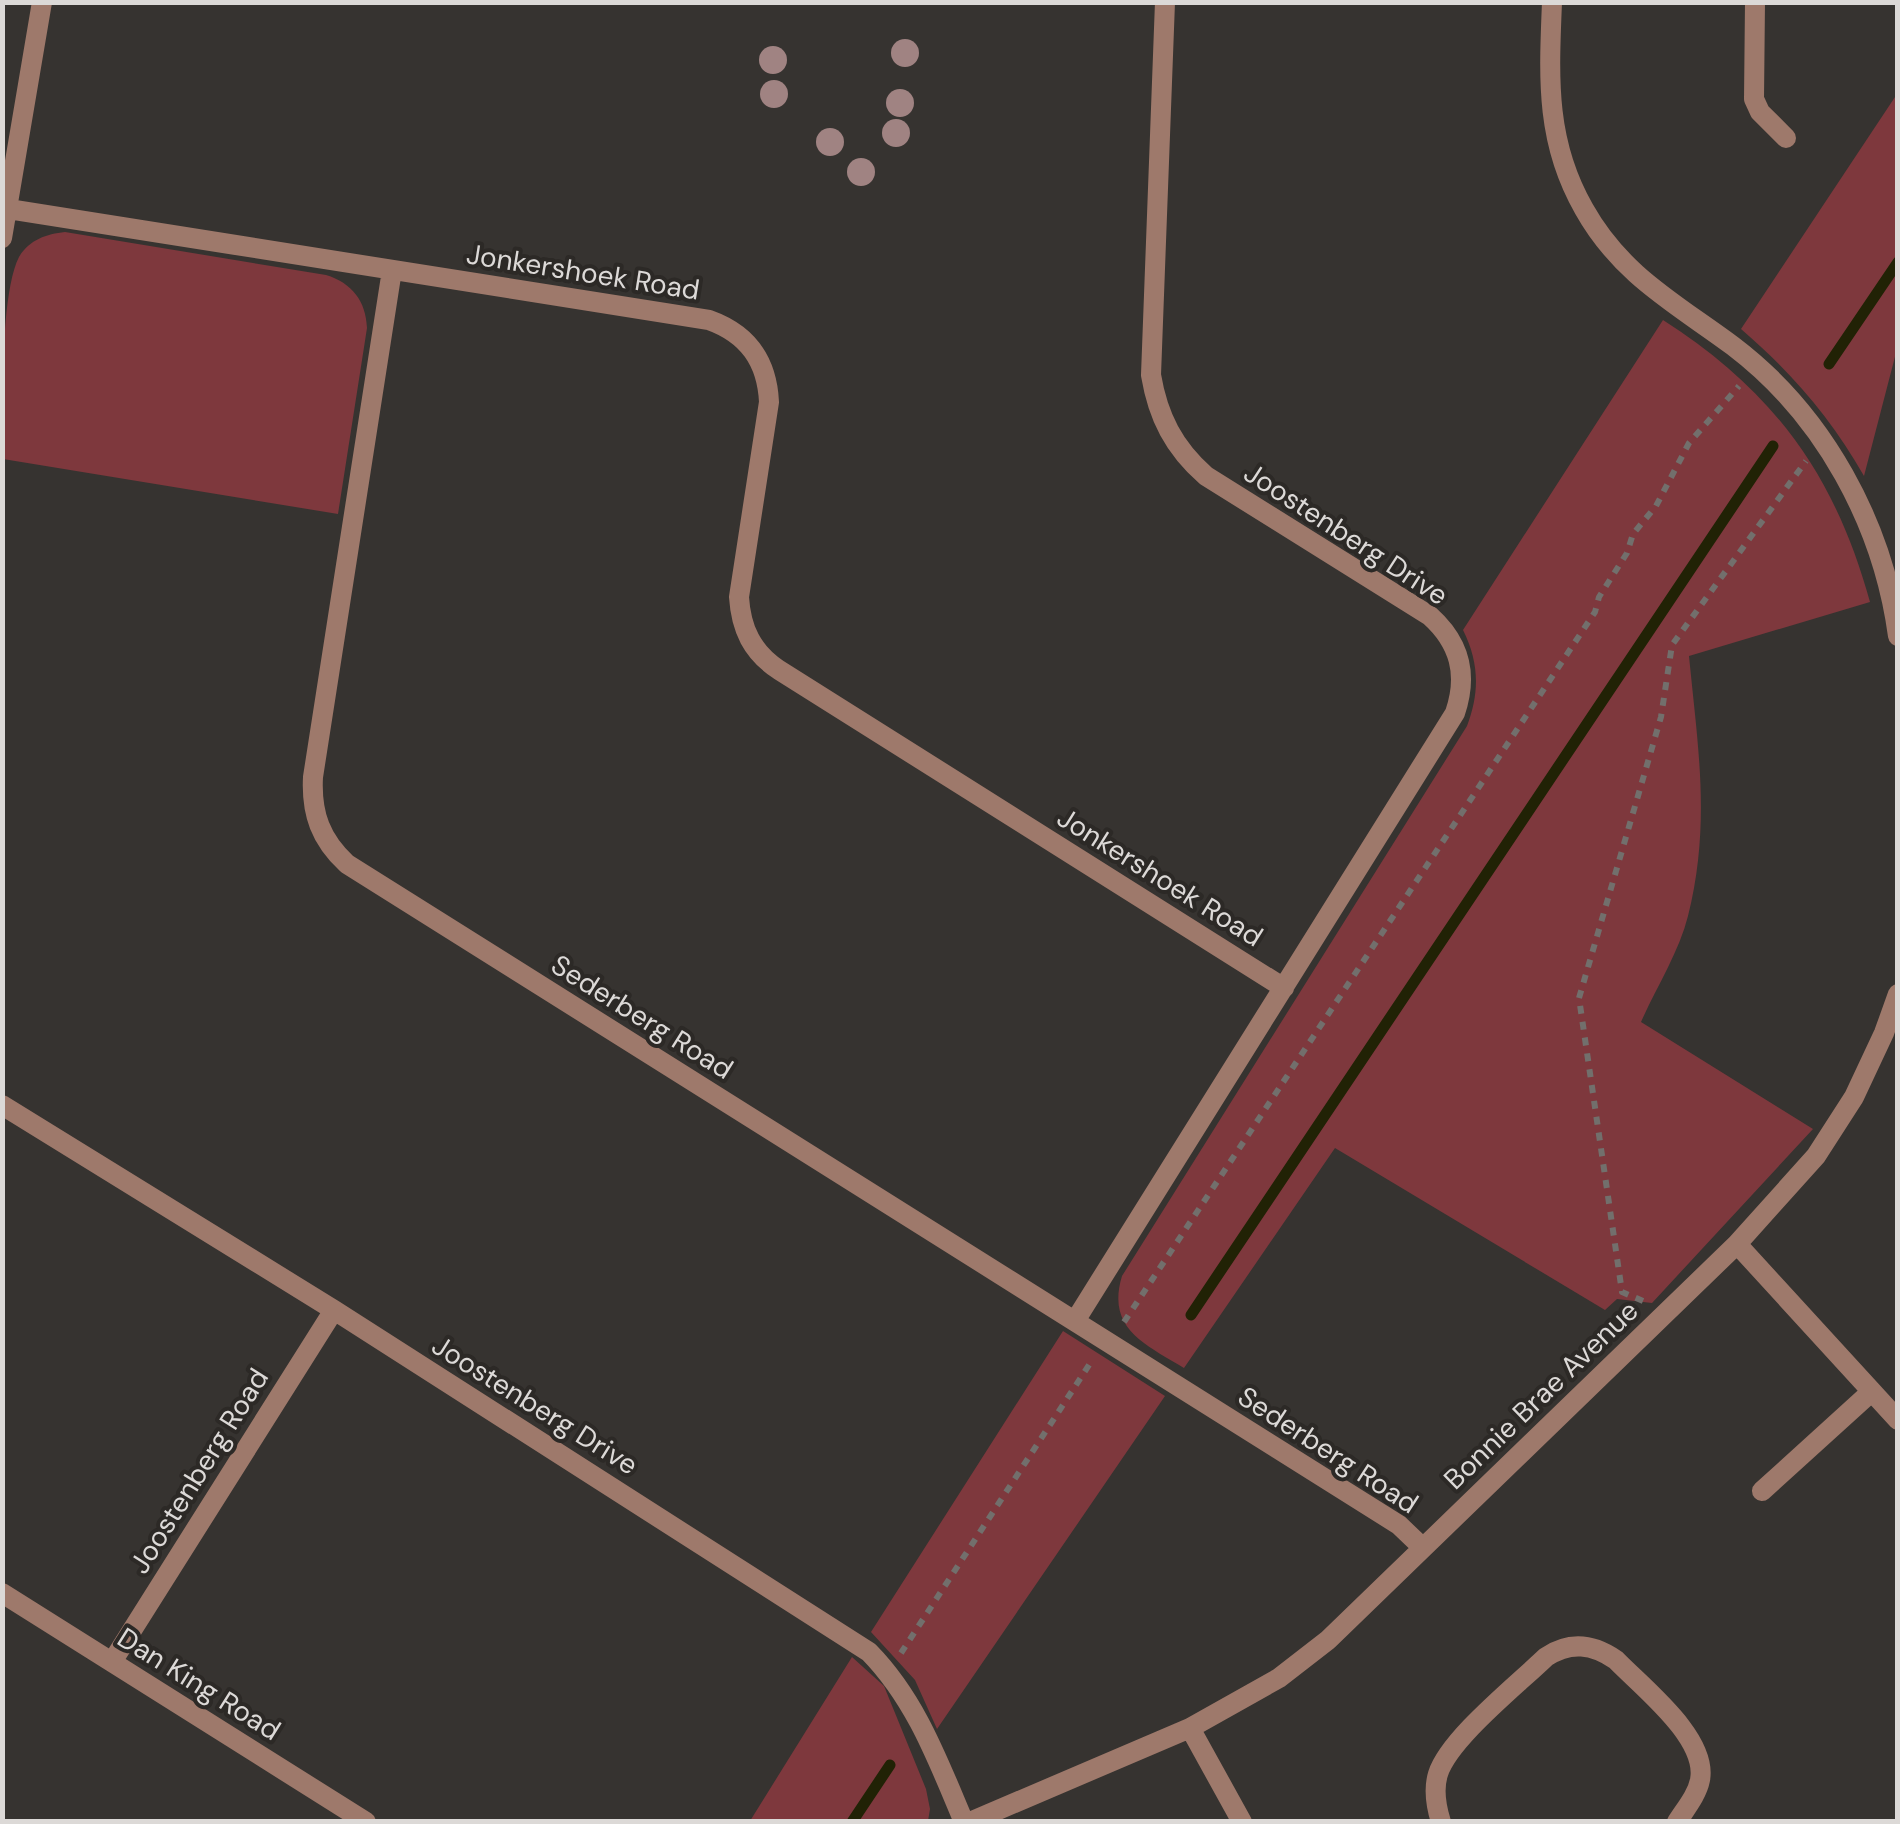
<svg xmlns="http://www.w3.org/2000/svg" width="1900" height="1824" font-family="'DM Sans',sans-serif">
<rect width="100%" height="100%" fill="#363330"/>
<!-- green -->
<path fill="#7e383d" d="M1897,94V349L1864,476C1831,418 1791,372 1741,329Z
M65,232L326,275C352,283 366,301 367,328L338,514L3,459C2,413 0,294 19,257C29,240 46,234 65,232Z
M1663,320C1774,391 1835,475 1870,602L1689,656C1698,748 1711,824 1688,916C1679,952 1656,988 1641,1022L1813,1129L1652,1303L1617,1299L1605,1310L1335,1148L1184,1368C1145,1344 1106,1329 1122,1276L1467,726C1480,692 1479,662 1463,630Z
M1063,1331L1165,1396L937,1729L915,1680L871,1632Z
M852,1657L884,1686L926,1789L930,1809L928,1821H750Z"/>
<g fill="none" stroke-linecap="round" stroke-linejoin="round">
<!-- stream -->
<path stroke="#212205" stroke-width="11" d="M1829,364L1898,262
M1191,1315L1773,446
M852,1822L890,1765"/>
<!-- path -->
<path stroke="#726f6c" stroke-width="6" stroke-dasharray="8 8" stroke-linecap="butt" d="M1643,1301L1622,1292L1579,998L1661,717L1672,645L1806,461
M1124,1322L1595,612L1599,597L1627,553L1633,534L1656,506L1689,443L1739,386
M901,1653L1091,1362"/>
<!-- minor -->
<path stroke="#9e796b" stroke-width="20" d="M1552,2C1549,77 1545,141 1584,209C1621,275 1675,303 1733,346C1824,415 1883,524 1898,636
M1755,2L1754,99L1760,112L1786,138
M2,208L709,320C748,334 767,361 769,402L739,597C741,629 752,652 779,670L1284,988
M2,238L42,2
M392,270L313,777C311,814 321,840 347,864L1399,1525L1422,1547
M2,1105L334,1310L869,1652C916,1700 938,1761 964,1822
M1737,1244L1898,1420
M1075,1321L1455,713C1468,675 1460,643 1430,616L1206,476C1174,448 1158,417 1151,375L1165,2
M1762,1491L1870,1393
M2,1593L366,1822
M112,1662L334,1310
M1190,1728L1242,1822
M970,1822L1190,1728L1279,1678L1328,1640L1737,1244L1816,1156L1854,1097L1884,1033L1898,994
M1441,1822C1436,1806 1433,1790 1438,1774C1449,1739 1517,1685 1546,1657C1570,1641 1593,1644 1616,1660C1643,1688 1708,1738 1700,1780C1697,1795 1686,1808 1677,1822"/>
</g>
<!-- trees -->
<g fill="#a08382">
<circle cx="905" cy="53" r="14"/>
<circle cx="773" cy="60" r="14"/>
<circle cx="774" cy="94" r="14"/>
<circle cx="900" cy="103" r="14"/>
<circle cx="896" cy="133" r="14"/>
<circle cx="830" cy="142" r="14"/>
<circle cx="861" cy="172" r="14"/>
</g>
<g text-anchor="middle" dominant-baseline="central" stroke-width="8" stroke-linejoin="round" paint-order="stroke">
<!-- street labels -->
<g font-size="28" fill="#dcd9d7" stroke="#2c2926">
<text transform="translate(583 272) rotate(9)">Jonkershoek Road</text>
<text transform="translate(1346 534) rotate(33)">Joostenberg Drive</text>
<text transform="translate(1160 877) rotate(32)">Jonkershoek Road</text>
<text transform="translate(642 1017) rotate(32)">Sederberg Road</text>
<text transform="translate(1541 1395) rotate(-44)">Bonnie Brae Avenue</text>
<text transform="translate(535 1405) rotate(32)">Joostenberg Drive</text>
<text transform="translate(1328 1450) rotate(33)">Sederberg Road</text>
<text transform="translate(199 1471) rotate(-58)">Joostenberg Road</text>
<text transform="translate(199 1684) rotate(32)">Dan King Road</text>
</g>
</g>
<!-- border -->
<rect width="1900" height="1824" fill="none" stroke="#dcd9d7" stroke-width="10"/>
</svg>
